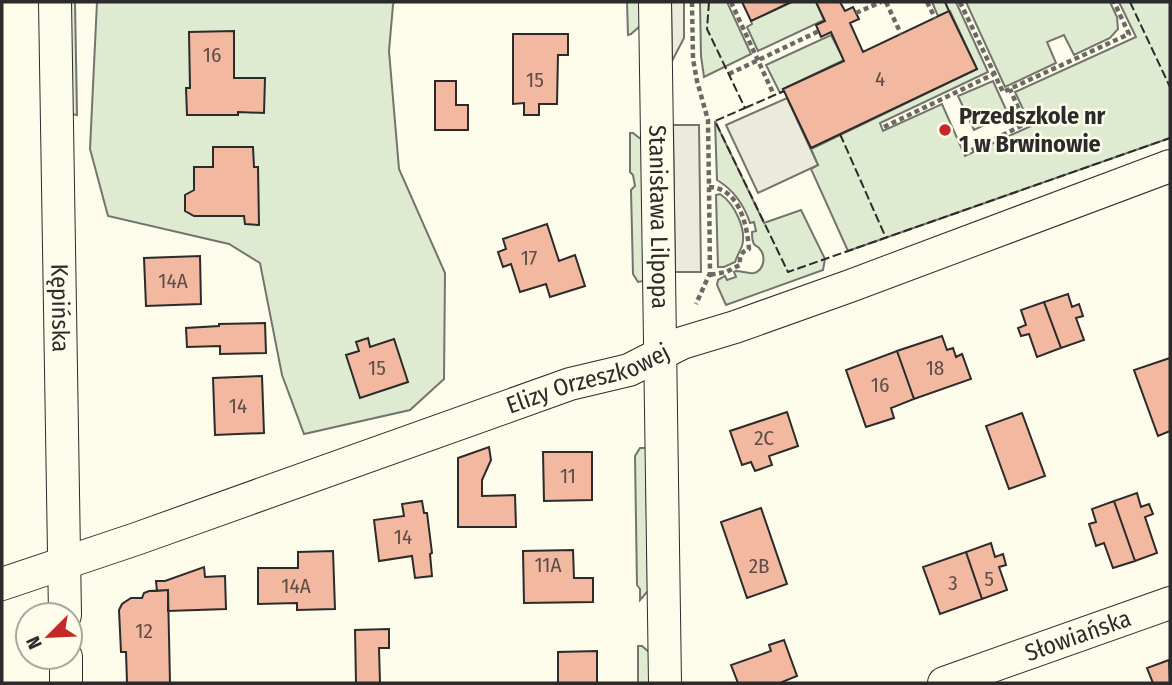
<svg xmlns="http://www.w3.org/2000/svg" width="1172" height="685" font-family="'Fira Sans Condensed',sans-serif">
<rect width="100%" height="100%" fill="#fdfbea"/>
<!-- green -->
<path fill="#deebd1" stroke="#74746e" stroke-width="2" d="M69,2H75L77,115L71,114Z
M97,2H394L393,5L389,51L399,169L445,273L444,379L410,410L304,434L282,375L260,263L229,244L108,216L90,149Z
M627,2H640V26L631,34L628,35Z
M700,2H727L751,54L704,77L701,56Z
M792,2H816L824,20L758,51L747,27L752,24L751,21Z
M932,2H956L988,72L880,123L883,131L942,104L965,156L1031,126L1015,92L1136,37L1119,2H1170V138L848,251L811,169L818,165L811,149L977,69L950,11L938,16Z
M966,2H1110L1117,17L1118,29L1110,38L1074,55L1064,35L1047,42L1056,63L1005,87Z
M831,35L844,60L783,89L784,91L780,93L766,65Z
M993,81L1008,114L974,130L958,96Z
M715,121L764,223L801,210L825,259L823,270L726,305L717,285L718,280L725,276L727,280L736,277L734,272L736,271C742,271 748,274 754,273C765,270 766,255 759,248C757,246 755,246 754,244C752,241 752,236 752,232L756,231L754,222L750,223C744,205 734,190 717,180Z
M630,133H633L642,140L644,281L638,282L633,274L631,190L635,186L633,175L630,172Z
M720,194C734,203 747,229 742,246C740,251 737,256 735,262L724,267H718L716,195Z
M640,448H646L648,591L640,600V589L637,585L635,456Z
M638,646H642L649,652V683H638Z"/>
<!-- parking -->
<path fill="#eceadb" stroke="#74746e" stroke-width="2" d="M671,2H684V38L672,61Z
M787,98L818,165L758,193L726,125Z
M673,125H699L701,272H675Z"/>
<!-- building -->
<path fill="#f2b8a0" stroke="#2b2b2b" stroke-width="2" d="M742,2H791L751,21Z
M816,2H840L845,11L853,7L859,19L850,23L863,52L949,11L977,69L811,148L783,89L844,61L831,32L821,37L816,25L825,21Z
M234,31V78H265L264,113L238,112V115H187L186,88H190L189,32Z
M513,34H568V55H558L557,104H539V115H524V103L513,104Z
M435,81H456V105H468V130H435Z
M213,147H253L254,167H258L259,225L245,224L244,216H194L185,211V195L194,190V167H213Z
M547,224L559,261L575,255L585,286L550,297L546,284L520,292L511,264L503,267L498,252L506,249L503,239Z
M200,256L201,304L146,306L144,258Z
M1068,294L1072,307L1079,304L1083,316L1076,318L1084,340L1061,348L1044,302Z
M1044,302L1061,348L1037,357L1029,334L1021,336L1018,328L1026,325L1021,310Z
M265,323L266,353L220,354V346L187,347L186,328L219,326V324Z
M942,336L947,350L953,348L956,357L962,354L971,379L914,399L897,351Z
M368,338L370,347L394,339L408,382L360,398L346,355L359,351L356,342Z
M897,351L914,399L891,408L894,418L866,427L846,370Z
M1170,358V431L1158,436L1134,370Z
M262,376L264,433L215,435L213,378Z
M787,412L798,446L769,456L772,465L755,471L751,462L742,465L730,431Z
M1022,413L1045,476L1009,489L986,426Z
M489,447L491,460L482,480V496L515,495L516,527H458V458Z
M543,452H592V500L544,501Z
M1137,493L1141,507L1149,504L1153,514L1145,517L1157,553L1135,561L1114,501Z
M422,501L424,513H427L432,553L430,554L432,576L415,578L412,556L379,561L374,520L404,516L402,504Z
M1114,501L1135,561L1113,568L1104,543L1096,546L1089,524L1096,522L1092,509Z
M761,508L787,584L747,598L721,522Z
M991,543L995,557L1003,554L1006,565L999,567L1007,590L982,599L966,552Z
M573,550L574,578H593V602L524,603L523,551Z
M333,551L335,609L297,610V603L258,604V568H298V552Z
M966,552L982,599L940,614L923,567Z
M204,567L205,577L225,576L226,609L168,611V590L157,591L156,581H165Z
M168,590L170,683H127L126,652H121L119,610L122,604L131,598H142L144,593L149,591Z
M389,629V648H379L380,683H356L355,630Z
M784,640L797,676L782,682L783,683H738L731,665L771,651L769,645Z
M597,651V683H558V652Z
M1169,660L1170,683H1153L1147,668Z"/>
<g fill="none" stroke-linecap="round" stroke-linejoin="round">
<!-- minor casing -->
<g stroke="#2b2b2b" stroke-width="34">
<g id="minor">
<path id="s1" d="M55,2L65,615"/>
<path id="s2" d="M655,2C659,229 663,456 665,683"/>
<path id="s3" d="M2,584L136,539L570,384L629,370L682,343L735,327L850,286L1170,166"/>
<path d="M66,657V683"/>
<path id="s4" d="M944,683L1170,603"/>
</g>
</g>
<!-- path -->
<path stroke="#6a6964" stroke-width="4.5" stroke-dasharray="5 3.5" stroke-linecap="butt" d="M692,2L693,59L697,81L708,120L709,187L710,273L696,304
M731,2L774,95
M886,2L901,34
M927,2L935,18
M960,2L1003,92L1129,34L1114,2
M856,13L881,2
M729,74L819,31
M884,127L994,74
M964,154L1025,124L1010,89
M709,187C739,188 747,224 749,249C741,251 739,258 740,265L726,272L709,275"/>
<!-- minor -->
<use href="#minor" stroke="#fdfbea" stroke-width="32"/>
<!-- fence -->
<path stroke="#2b2b2b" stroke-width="2" stroke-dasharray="9 3.5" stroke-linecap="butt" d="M709,2L707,29L745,108L715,121L788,272L1170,138
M945,2L949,11
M1130,2L1170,87
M745,108L784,91
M840,134L886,238"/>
</g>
<!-- markers -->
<circle fill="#c62828" stroke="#fdfbea" stroke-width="2.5" cx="945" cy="130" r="7"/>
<g text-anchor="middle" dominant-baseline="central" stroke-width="5" stroke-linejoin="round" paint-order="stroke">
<!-- number labels -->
<g font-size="21" fill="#5d4e48">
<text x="212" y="55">16</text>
<text x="880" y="79">4</text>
<text x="535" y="80">15</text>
<text x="529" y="258">17</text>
<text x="173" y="281">14A</text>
<text x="377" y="368">15</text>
<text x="935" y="368">18</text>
<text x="880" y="385">16</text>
<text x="238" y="406">14</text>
<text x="764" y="438">2C</text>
<text x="568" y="476">11</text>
<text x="403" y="537">14</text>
<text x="548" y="565">11A</text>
<text x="759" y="566">2B</text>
<text x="989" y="579">5</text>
<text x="953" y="583">3</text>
<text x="296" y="586">14A</text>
<text x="144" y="631">12</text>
</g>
<!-- poi labels -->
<g font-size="24" font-weight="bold" fill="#2b2b2b" stroke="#fdfbea" text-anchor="start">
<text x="959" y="116">Przedszkole nr<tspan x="959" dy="28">1 w Brwinowie</tspan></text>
</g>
<!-- street labels -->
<g font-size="24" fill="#2b2b2b" stroke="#fdfbea">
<text stroke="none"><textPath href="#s2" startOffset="215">Stanisława Lilpopa</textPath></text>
<text stroke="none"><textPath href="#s1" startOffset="306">Kępińska</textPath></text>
<text stroke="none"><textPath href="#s3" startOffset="621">Elizy Orzeszkowej</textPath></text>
<text stroke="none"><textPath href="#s4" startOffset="142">Słowiańska</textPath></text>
</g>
</g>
<!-- border -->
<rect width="1172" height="685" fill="none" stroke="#2b2b2b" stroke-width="7"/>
<!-- north arrow -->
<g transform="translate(49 636) rotate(246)"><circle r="33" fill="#fdfbea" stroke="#a9a89e" stroke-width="2"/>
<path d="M0-5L12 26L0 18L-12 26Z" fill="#c62828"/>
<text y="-10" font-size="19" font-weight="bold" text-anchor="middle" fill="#2b2b2b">N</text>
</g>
</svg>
